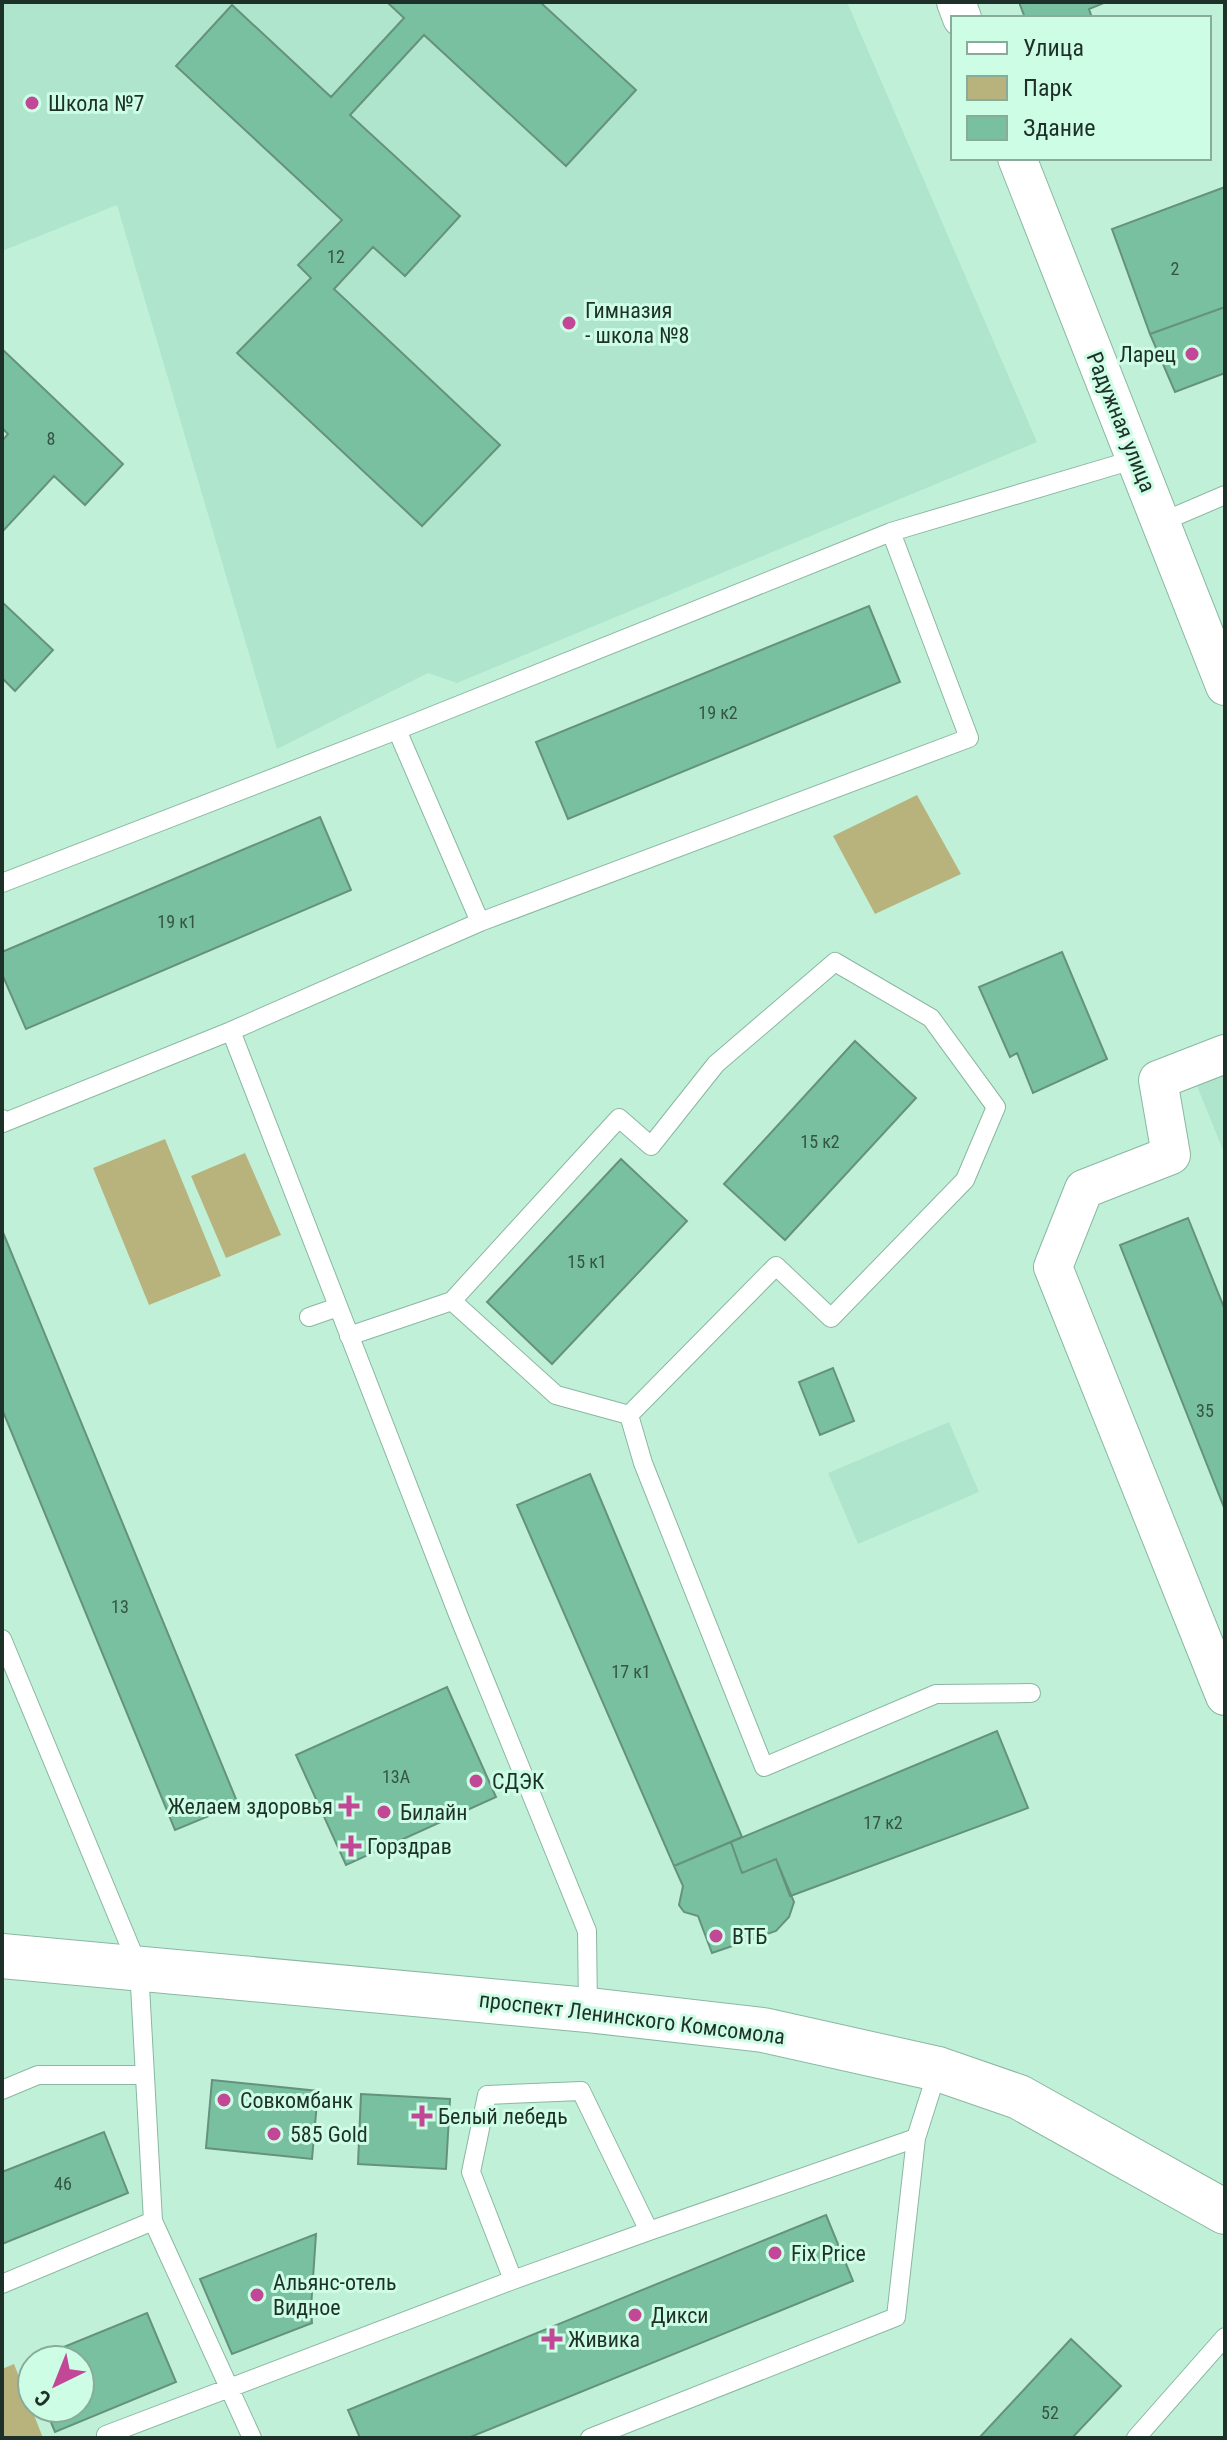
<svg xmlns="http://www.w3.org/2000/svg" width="1227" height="2440" font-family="'Roboto Condensed',sans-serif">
<rect width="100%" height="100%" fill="#c1f0d9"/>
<!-- built -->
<path fill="#afe5cc" d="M2,2H847L1037,442L457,683L428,673L277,749L117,205L2,251Z
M1225,1069V1155L1195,1081Z
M949,1422L979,1492L858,1544L828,1473Z"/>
<!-- green -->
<path fill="#b8b37d" d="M917,795L961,874L875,914L833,836Z
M165,1139L221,1276L149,1305L93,1168Z
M245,1153L281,1235L226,1258L191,1176Z
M14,2364L43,2438H2V2369Z"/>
<!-- building -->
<path fill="#78c0a0" stroke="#66927d" stroke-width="2" d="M387,2H540L636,90L566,166L424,35L350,115L460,216L405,276L373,247L334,289L500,445L422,526L237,353L311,278L298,265L342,220L176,66L232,5L331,97L404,18Z
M1019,2H1103L1104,3L1089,9L1092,18H1025Z
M1225,187V307L1150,334L1112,229Z
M1225,307V373L1175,392L1150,334Z
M2,349L123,464L85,505L54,476L2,532V441L8,434L2,428Z
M2,602L53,650L15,691L2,678Z
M869,606L900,682L568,819L536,742Z
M320,817L351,890L26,1029L2,974V952Z
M1062,952L1107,1059L1033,1093L1017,1053L1010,1057L979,987Z
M855,1041L916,1098L785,1240L724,1184Z
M621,1159L687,1221L552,1364L487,1302Z
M1188,1218L1225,1310V1510L1120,1245Z
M2,1230L238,1804L175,1830L2,1409Z
M833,1368L854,1421L820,1435L799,1382Z
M590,1474L742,1837L674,1866L517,1505Z
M447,1687L496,1797L346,1865L296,1755Z
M997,1731L1028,1808L793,1895L790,1896L776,1859L742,1873L731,1842Z
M731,1842L742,1873L776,1859L794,1902L789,1917L776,1931L712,1953L698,1916L684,1912L679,1905L683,1886L674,1866Z
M212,2080L318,2091L312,2159L206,2148Z
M361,2094L450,2099L446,2169L358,2164Z
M104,2132L128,2193L2,2244V2172Z
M826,2215L853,2281L468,2438H360L348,2410Z
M316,2234L311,2308L312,2323L232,2354L200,2279Z
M147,2313L176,2382L55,2432L45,2408H80V2360H32Z
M1071,2339L1121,2386L1072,2438H979Z"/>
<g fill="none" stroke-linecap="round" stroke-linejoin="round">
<!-- lane casing -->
<g stroke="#8ab7a1" stroke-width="20">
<path id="lane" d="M1162,522L1225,495
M2,883L397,730L891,532L1136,459
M480,922L969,738L891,532
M231,1031L480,922L397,730
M2,1119L3,1123L231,1031L459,1617L587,1931L588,2010
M452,1301L556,1395L629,1415
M309,1317L338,1307
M349,1336L452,1301L619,1118L651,1146L716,1064L835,962L931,1018L996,1107L965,1180L831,1318L776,1266L629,1415
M629,1415L643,1463L764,1767L936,1694L1031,1693
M2,1639L139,1968L153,2221L252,2438
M2,2090L38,2075H145
M649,2231L916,2138
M2,2284L153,2221
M106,2435L513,2280L649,2231L581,2091L487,2095L471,2172L513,2280
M590,2438L896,2317L916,2138L938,2069
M1136,2438L1225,2337"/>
</g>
<!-- street casing -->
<g stroke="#8ab7a1" stroke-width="40">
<path id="street" d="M956,2L962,18
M1017,158L1225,686
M1225,1054L1158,1080L1171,1155L1084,1189L1053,1267L1225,1696"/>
</g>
<!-- secondary casing -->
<g stroke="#8ab7a1" stroke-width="46">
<path id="secondary" d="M2,1956L588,2010L763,2030L938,2069L1019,2097L1225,2212"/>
</g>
<!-- lane -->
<use href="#lane" stroke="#fff" stroke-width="18"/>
<!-- street -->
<use href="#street" stroke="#fff" stroke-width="38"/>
<!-- secondary -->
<use href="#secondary" stroke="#fff" stroke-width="44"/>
</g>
<!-- markers -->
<g fill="#c24797" stroke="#cefde6" stroke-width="3">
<circle cx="32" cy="103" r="8"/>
<circle cx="569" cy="323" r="8"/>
<circle cx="1192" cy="354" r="8"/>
<circle cx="476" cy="1781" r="8"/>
<path d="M345 1794h8v8h8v8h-8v8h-8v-8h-8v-8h8z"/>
<circle cx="384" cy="1812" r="8"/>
<path d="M347 1834h8v8h8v8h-8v8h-8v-8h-8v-8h8z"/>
<circle cx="716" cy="1936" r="8"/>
<circle cx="224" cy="2100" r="8"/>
<path d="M418 2104h8v8h8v8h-8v8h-8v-8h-8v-8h8z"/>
<circle cx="274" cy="2134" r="8"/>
<circle cx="775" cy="2253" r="8"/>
<circle cx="257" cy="2295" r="8"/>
<circle cx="635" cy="2315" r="8"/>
<path d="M548 2327h8v8h8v8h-8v8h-8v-8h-8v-8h8z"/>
</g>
<g text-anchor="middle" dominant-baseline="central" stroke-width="6" stroke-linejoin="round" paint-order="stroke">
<!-- number labels -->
<g font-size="18" fill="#345546">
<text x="336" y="256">12</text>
<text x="1175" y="268">2</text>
<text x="51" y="438">8</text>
<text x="718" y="712">19 к2</text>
<text x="177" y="921">19 к1</text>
<text x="820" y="1141">15 к2</text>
<text x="587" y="1261">15 к1</text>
<text x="1205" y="1410">35</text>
<text x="120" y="1606">13</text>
<text x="631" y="1671">17 к1</text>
<text x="396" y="1776">13А</text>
<text x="883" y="1822">17 к2</text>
<text x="63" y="2183">46</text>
<text x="1050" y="2412">52</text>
</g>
<!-- poi labels -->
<g font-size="22" fill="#1e3128" stroke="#cefde6" text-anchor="start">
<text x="48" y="103">Школа №7</text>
<text x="585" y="310">Гимназия<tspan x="585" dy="25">- школа №8</tspan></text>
<text x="1176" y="354" text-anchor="end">Ларец</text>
<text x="492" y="1781">СДЭК</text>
<text x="333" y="1806" text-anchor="end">Желаем здоровья</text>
<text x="400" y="1812">Билайн</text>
<text x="367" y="1846">Горздрав</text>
<text x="732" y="1936">ВТБ</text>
<text x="240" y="2100">Совкомбанк</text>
<text x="438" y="2116">Белый лебедь</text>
<text x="290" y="2134">585 Gold</text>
<text x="791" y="2253">Fix Price</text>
<text x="273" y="2282">Альянс-отель<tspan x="273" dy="25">Видное</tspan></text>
<text x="651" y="2315">Дикси</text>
<text x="568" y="2339">Живика</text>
</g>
<!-- street labels -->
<g font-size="22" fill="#1e3128" stroke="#cefde6">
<text transform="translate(1121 422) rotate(68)">Радужная улица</text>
<text transform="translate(632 2018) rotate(7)">проспект Ленинского Комсомола</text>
</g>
</g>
<!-- border -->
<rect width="1227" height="2440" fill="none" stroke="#1e3128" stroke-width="8"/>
<!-- legend -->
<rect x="951" y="16" width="260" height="144" fill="#cefde6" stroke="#88ab9a" stroke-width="2"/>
<rect x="967" y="42" width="40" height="12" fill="#ffffff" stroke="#88ab9a" stroke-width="2"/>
<text x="1023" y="56" font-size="24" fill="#1e3128">Улица</text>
<rect x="967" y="76" width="40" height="24" fill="#b8b37d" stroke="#88ab9a" stroke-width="2"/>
<text x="1023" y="96" font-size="24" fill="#1e3128">Парк</text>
<rect x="967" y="116" width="40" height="24" fill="#78c0a0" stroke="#88ab9a" stroke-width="2"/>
<text x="1023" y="136" font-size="24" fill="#1e3128">Здание</text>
<!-- north arrow -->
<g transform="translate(56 2384) rotate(223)"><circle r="38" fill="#cefde6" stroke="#88ab9a" stroke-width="2"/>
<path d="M0-6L14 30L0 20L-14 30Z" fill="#c24797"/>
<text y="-12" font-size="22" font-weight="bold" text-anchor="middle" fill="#1e3128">С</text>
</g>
</svg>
